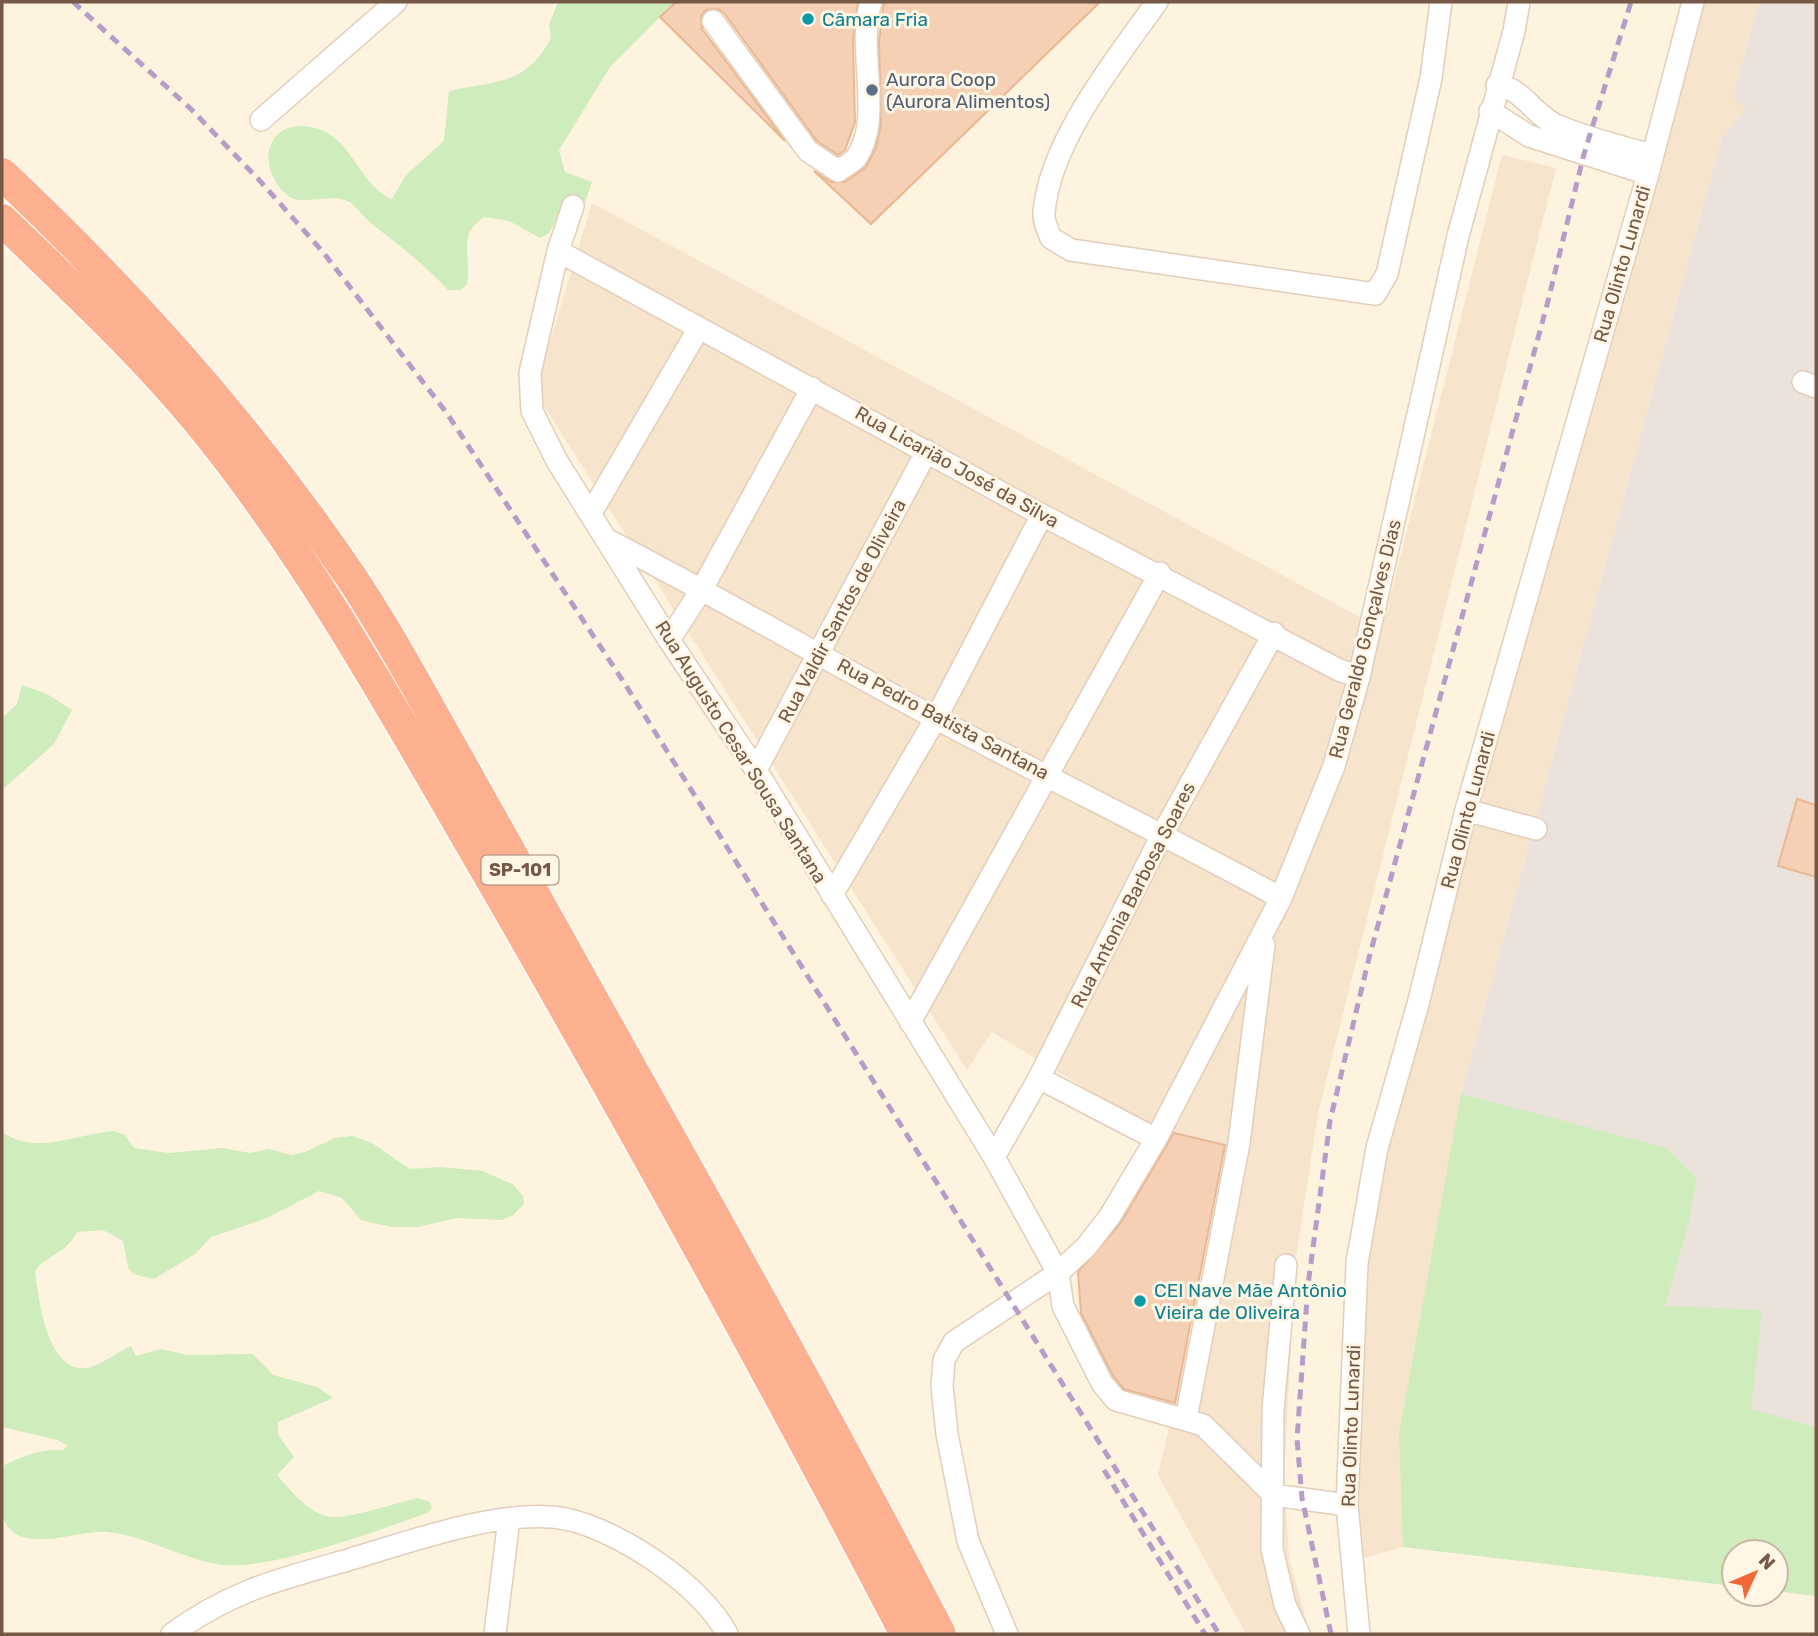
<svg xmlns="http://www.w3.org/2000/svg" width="1818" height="1636" font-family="Rubik,sans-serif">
<rect width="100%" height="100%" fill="#fef3de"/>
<!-- residential -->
<path fill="#f6e4cc" d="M1693,2H1759L1733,96L1746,110L1722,137L1461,1094L1399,1434L1403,1547L1352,1562L1347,1505L1377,1148Z
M1502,155L1556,168L1318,1113L1295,1263L1284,1480L1289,1558L1310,1634H1246L1158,1475L1235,1147L1153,1129L992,1032L967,1070L544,406L540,374L592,203L1382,629Z"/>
<!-- industrial -->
<path fill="#ebe3db" d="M1759,2H1816V1596L1776,1591V1552H1734V1586L1403,1547L1399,1434L1461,1094L1722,137L1746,110L1733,96Z"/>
<!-- green -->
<path fill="#ceecbc" d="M558,2H675L610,67L559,150L565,172L592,182L573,238L560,213L549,233L540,238L509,221L484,217C456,236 472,254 467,285L460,290H448C423,263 401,247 372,224C363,217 355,203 345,200C327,194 300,206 288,196C251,164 269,111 321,130C354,143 361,187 392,199L406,175L444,141L449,91C496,81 527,85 551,38L549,24Z
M22,685L47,694L72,710L54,744L2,790V718L17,704Z
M1461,1094L1667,1148L1697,1179L1686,1233L1665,1306L1762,1310L1751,1409L1816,1427V1596L1776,1591V1552H1734V1586L1403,1547L1399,1434Z
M114,1131L125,1135L134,1148L169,1153L222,1148L250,1153L269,1149L291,1155L305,1152L335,1138L353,1136L372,1143L410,1169L440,1167L483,1171L514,1185L523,1196L524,1204L512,1216L501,1220L457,1218L418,1227H391L361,1220L342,1198L319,1191L267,1218L211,1237L195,1254L154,1279L133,1274L128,1267L123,1241L103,1230L77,1232C66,1254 49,1253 35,1271C38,1297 47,1374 87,1368C101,1365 118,1352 131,1346L136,1356L161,1349L187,1355L253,1354L273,1375L317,1387L333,1398L278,1422V1435L294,1457L277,1475C290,1490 311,1516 332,1517C352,1518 396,1503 418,1498L430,1502L432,1508L427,1513C379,1530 263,1574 216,1564C179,1557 145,1536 108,1532C77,1528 16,1560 2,1515C0,1501 2,1480 2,1466C23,1456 39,1449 63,1450L68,1446L58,1440L2,1427V1132C37,1156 75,1134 114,1131Z"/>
<!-- building -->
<path fill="#f5d0b4" stroke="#e9b793" stroke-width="2" d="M676,2H858L853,40L855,122L845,150L838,155L817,141L724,13L718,9L706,10L701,16L702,29L785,141L660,17Z
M884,2H1100L871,224L814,171L831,182H845L866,167L876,148L881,124L879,40Z
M1797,799L1816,805V877L1778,866Z
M1174,1133L1225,1145L1175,1403L1124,1389L1113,1376L1081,1313L1078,1272L1120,1224Z"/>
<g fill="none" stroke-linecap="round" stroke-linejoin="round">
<!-- minor casing -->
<g stroke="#e2ceba" stroke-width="24">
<path id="minor" d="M1157,2C1117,58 1049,142 1044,213C1043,220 1048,231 1051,238L1071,250L1375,294L1387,274L1431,78L1441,2
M713,21L808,151L838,171C843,167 852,163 856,158C884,119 856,48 871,2
M1497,85C1523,88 1534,116 1558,126C1588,138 1621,147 1652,155
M1490,111L1529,136L1648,174
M261,120L396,2
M573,206L558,251L530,373L532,411L557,461L669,640L756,770L994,1157L1058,1273L1063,1306L1102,1383L1116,1400L1203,1425L1274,1495L1347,1505
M558,251L1042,515L1339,670L1359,677
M1803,382L1816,387
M591,513L699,328
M606,539C718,597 827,660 937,719C1051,780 1168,836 1281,898
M669,640L702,589L812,388
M756,770L927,451
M1466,810L1536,829
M832,895L936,718L1042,515
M910,1022L1160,573
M1039,1078L1156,1139
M994,1157L1039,1078L1163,833L1274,633
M1286,1265L1273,1410L1272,1549L1285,1605L1299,1634
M1186,1419L1239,1143L1264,945
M172,1634C195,1617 224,1601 251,1590C282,1578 316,1569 348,1560C409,1542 503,1507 566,1519C619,1530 703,1586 727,1634
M495,1634L509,1519
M1007,1634L968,1541L947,1434L942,1386L944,1360L954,1342L1058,1273L1086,1247L1110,1216L1156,1139L1281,898L1334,766L1359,677L1458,236L1514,31L1519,2
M1359,1634L1347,1505L1357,1263L1377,1148L1418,1004L1466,810L1648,174L1693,2"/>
</g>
<!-- highway casing -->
<g stroke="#fff" stroke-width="35">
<path id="highway" d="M2,174C132,296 251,429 351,577C390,635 423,698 458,759C505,843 552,927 599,1011C715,1218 831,1424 940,1634
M2,220C71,287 142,352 203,427C316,566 404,730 494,884C636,1131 774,1381 906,1634"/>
</g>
<!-- minor -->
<use href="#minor" stroke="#fff" stroke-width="21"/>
<!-- highway -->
<use href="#highway" stroke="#fdb08f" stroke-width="32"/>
<!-- rail -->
<path stroke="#b59dc7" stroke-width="5" stroke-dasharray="10 7" stroke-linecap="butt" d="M73,2L192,110L260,181L323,252L446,412L625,684L1219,1634
M1104,1470L1205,1634
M1331,1634L1302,1498L1297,1439L1308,1285L1330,1121L1369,958L1547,305L1584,154L1631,2"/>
</g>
<!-- markers -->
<g fill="#0f9aa8" stroke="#fff6e6" stroke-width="2.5">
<circle cx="808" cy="19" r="7"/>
<circle cx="1140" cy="1301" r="7"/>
</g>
<circle fill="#5c6f8a" stroke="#fff6e6" stroke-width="2.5" cx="872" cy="90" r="7"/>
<g text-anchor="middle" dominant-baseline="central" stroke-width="6" stroke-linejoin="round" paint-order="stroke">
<!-- shield labels -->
<rect fill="#fff6e6" stroke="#9e8775" stroke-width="2" x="481.5" y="855.5" width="77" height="29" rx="5"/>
<g font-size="18" font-weight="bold" fill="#755845">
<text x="520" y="870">SP-101</text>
</g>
<!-- culture labels -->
<g font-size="19" fill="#0d838f" stroke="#fff6e6" text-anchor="start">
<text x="822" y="19">Câmara Fria</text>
<text x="1154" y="1290">CEI Nave Mãe Antônio<tspan x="1154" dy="22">Vieira de Oliveira</tspan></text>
</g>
<!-- service labels -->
<g font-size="19" fill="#4e5e75" stroke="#fff6e6" text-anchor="start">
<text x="886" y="79">Aurora Coop<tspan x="886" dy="22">(Aurora Alimentos)</tspan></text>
</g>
<!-- street labels -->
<g font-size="19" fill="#755845" stroke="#fff6e6">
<text transform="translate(1622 264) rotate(-74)">Rua Olinto Lunardi</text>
<text transform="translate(957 467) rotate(29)">Rua Licarião José da Silva</text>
<text transform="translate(842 611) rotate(-62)">Rua Valdir Santos de Oliveira</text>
<text transform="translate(1365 639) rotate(-76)">Rua Geraldo Gonçalves Dias</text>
<text transform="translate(943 719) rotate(28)">Rua Pedro Batista Santana</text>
<text transform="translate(741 752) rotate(58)">Rua Augusto Cesar Sousa Santana</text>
<text transform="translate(1468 810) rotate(-75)">Rua Olinto Lunardi</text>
<text transform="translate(1133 895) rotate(-63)">Rua Antonia Barbosa Soares</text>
<text transform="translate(1351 1426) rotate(-88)">Rua Olinto Lunardi</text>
</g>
</g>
<!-- border -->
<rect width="1818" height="1636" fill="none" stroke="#755845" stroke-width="7"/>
<!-- north arrow -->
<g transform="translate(1755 1573) rotate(46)"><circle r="33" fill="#fff6e6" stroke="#c8b7a6" stroke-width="2"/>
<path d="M0-5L12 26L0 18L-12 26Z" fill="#f26939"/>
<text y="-10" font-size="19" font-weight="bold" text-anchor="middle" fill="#755845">N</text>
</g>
</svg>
